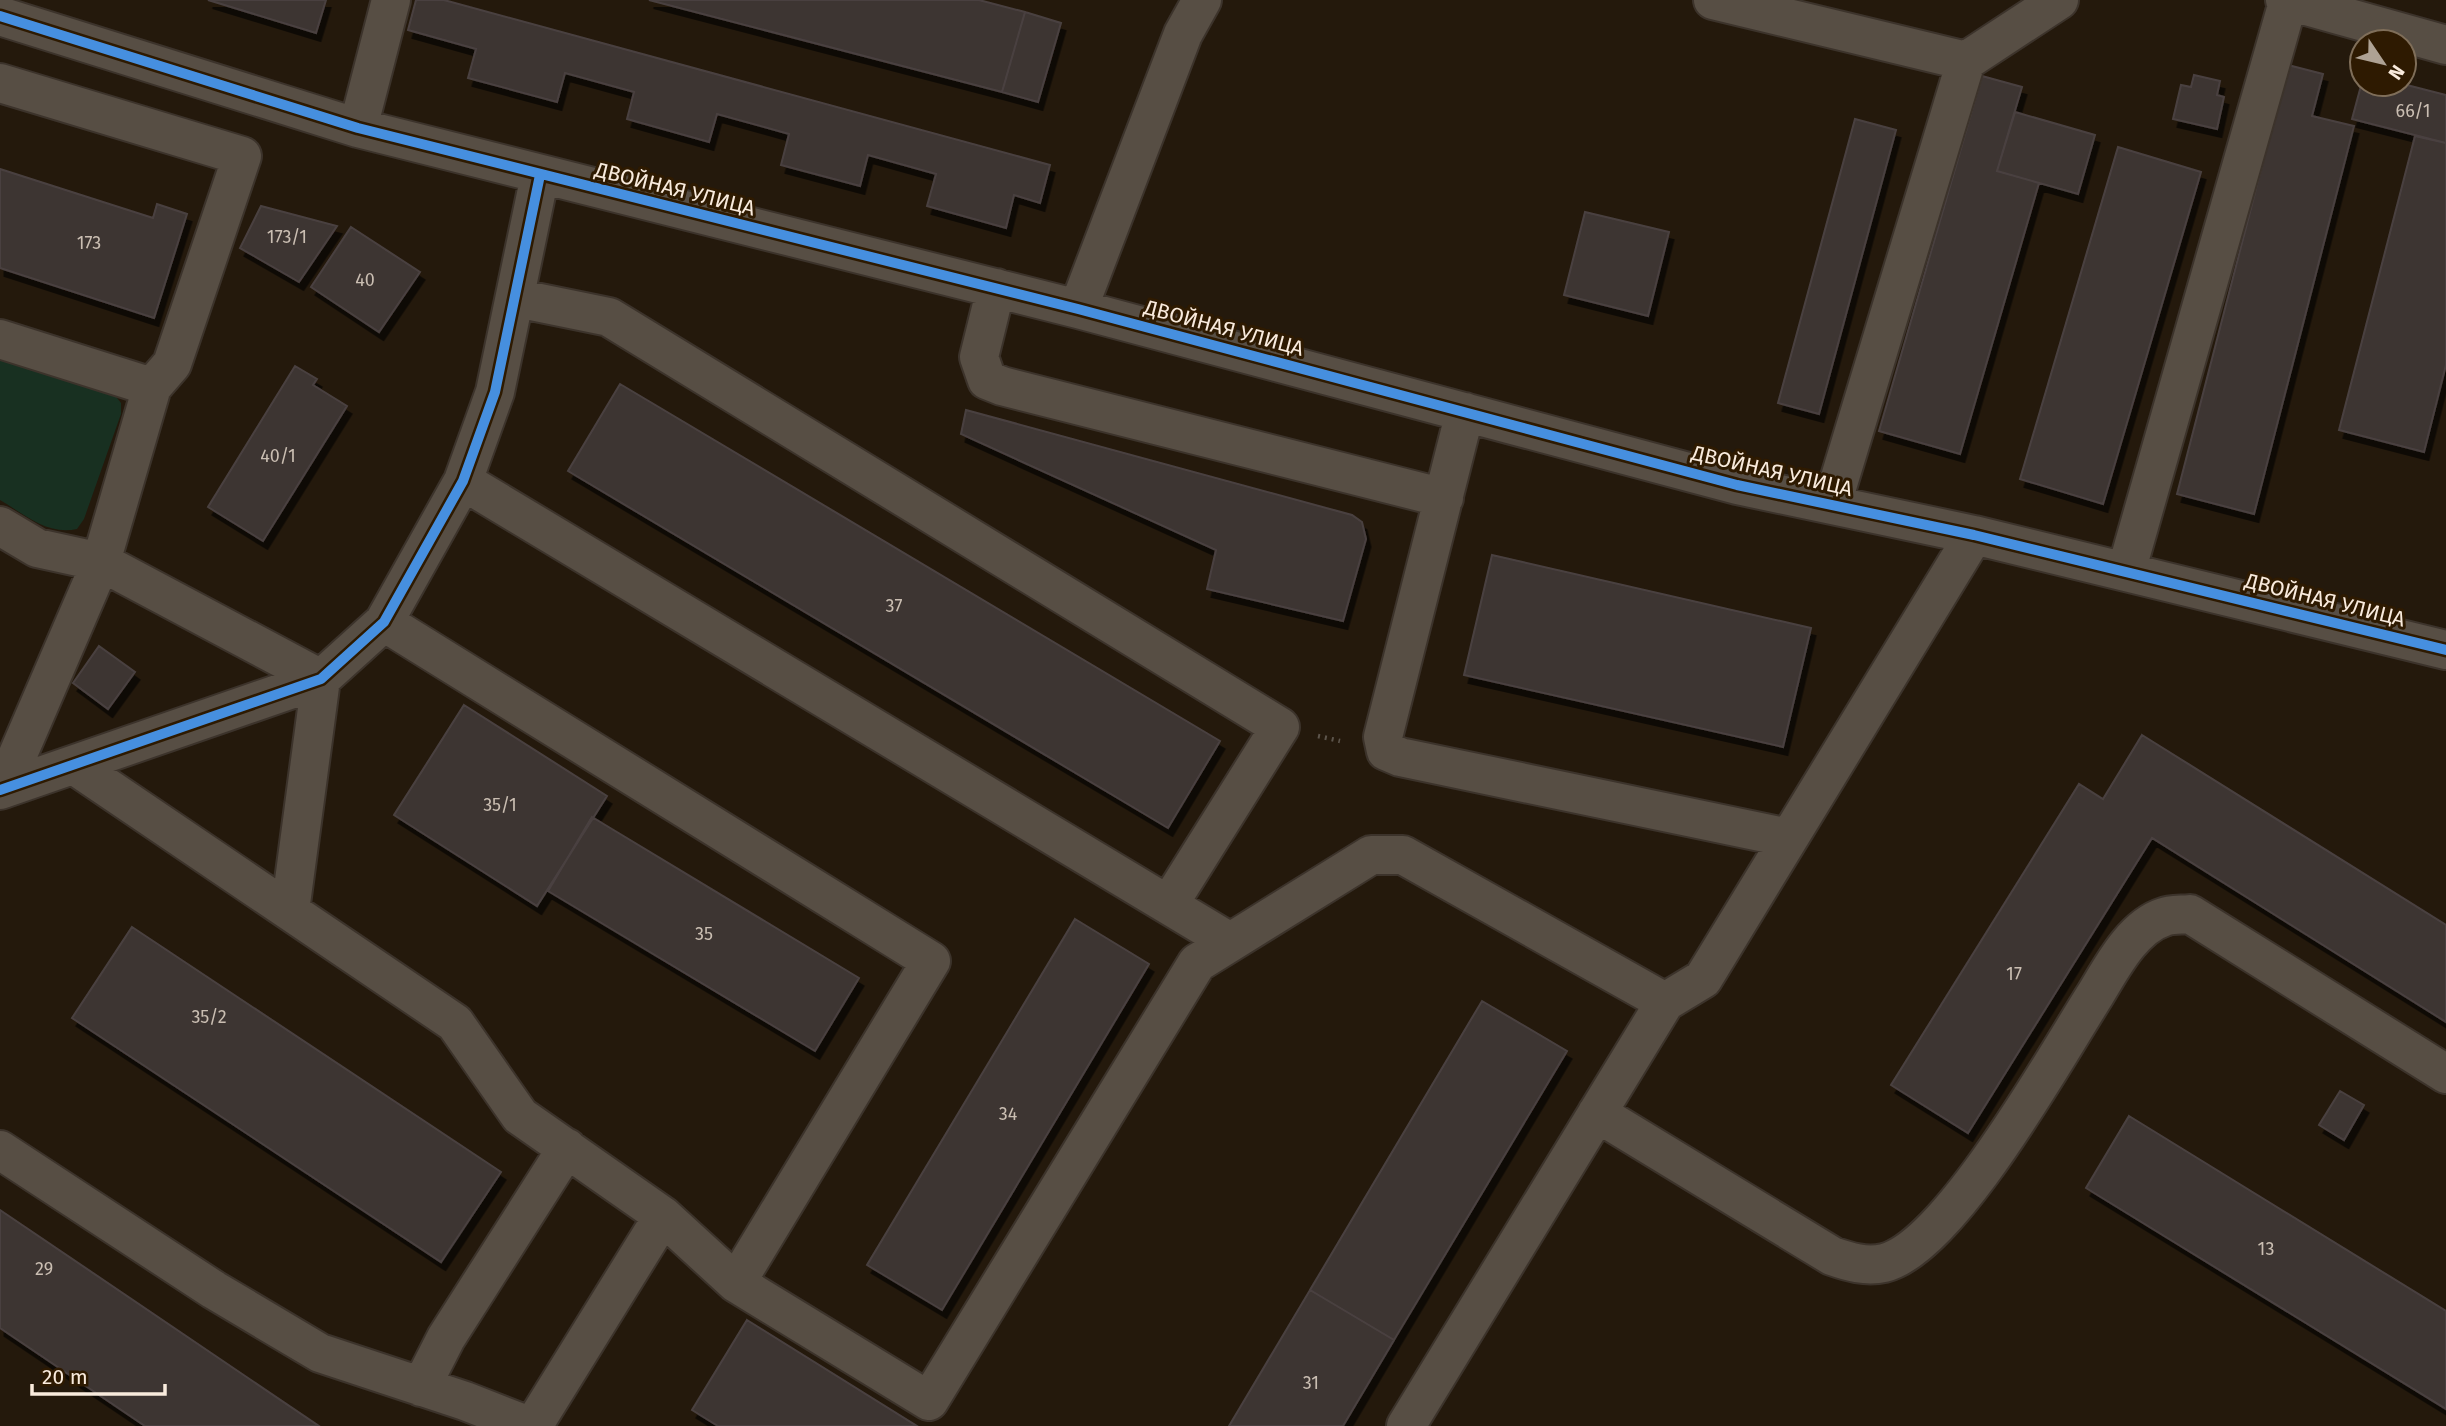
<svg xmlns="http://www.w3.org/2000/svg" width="2446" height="1426" font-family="'Fira Sans',sans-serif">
<defs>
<filter id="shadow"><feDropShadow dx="4.5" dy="8" stdDeviation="0" flood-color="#0009"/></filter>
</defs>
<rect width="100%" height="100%" fill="#24190c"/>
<!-- green -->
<path fill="#183021" d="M0,355L114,394L121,403V414L84,519L77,529C48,536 24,514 0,500Z"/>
<!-- building -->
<path fill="#3d3533" stroke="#4a4140" stroke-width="2" filter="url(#shadow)" d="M208,0H326L316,33Z
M416,0H444L1050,165L1040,203L1014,195L1006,228L927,206L936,174L868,155L860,186L781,165L789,134L717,114L709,142L627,119L634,92L565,73L557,102L468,78L476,49L408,30Z
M649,0H979L1025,12L1002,92Z
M1025,12L1061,23L1038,102L1002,92Z
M2288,65L2323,74L2312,116L2354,126L2254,514L2177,494Z
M2194,75L2220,81L2217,95L2224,97L2217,129L2173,119L2181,85L2191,87Z
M1982,76L2022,87L1997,171L2039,183L1960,454L1879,431Z
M2362,82L2403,84L2446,95V143L2352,119Z
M2015,112L2095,135L2078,194L1997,171Z
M1855,119L1896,130L1819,414L1778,403Z
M2415,136L2446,143V365L2424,452L2339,430Z
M2118,147L2201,172L2103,504L2020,479Z
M0,169L153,218L157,204L187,214L154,318L0,268Z
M261,206L337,226L299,282L240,248Z
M1585,212L1669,232L1648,316L1564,295Z
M351,227L420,272L379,332L311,287Z
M295,366L317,379L313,385L347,406L263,541L208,507Z
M620,384L1220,741L1168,828L568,471Z
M966,410L1352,515L1362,522L1366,539L1343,621L1207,589L1216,550L961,434Z
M1492,555L1811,628L1783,747L1464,675Z
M99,646L135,672L108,709L73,683Z
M464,705L607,796L537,906L394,815Z
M2142,735L2446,925V1022L2152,838L1968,1133L1891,1085L2079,784L2103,799Z
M592,817L859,978L815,1051L548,891Z
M1075,919L1149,964L942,1310L867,1265Z
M132,927L501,1172L441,1262L72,1018Z
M1482,1001L1567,1051L1394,1340L1310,1290Z
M2340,1091L2364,1105L2344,1140L2319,1125Z
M2129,1116L2446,1311V1409L2086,1188Z
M0,1210L319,1426H145L0,1328Z
M1310,1290L1394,1340L1343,1426H1229Z
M747,1320L917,1426H718L692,1410Z"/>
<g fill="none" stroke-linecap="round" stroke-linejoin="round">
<!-- minor casing -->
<g stroke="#3c332b" stroke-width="42">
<path id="minor" d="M1713,0L1966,61
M2285,0L2446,45
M0,16L358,128L1078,309L1737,485L1974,535L2446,650
M0,83L242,156L172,364L152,387L101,562L3,789
M358,128L391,0
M996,288L979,357L987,380L1002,386L1444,498
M516,298L609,317L1280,727L1169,904
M1078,309L1183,34L1202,0
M0,339L152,387
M1465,412L1383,737L1386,751L1400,757L1789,838
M463,481L1230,942
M1832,504L1966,61L2059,0
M0,526L37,548L101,562L321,679L290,911
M2126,572L2288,2
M384,622L931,961L736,1283
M74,765L455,1023L520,1116L663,1216L736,1283L929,1401L1197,963L1371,855H1403L1665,1002
M0,790L321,679L384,622L463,481L495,392L540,175
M1597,1113L1832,1256C1849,1262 1866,1267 1884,1263C1950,1247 2056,1056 2095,995C2111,969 2132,927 2164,917C2171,914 2182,915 2190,914L2446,1074
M0,1150L214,1290L320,1353L465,1401L529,1426
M421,1387L446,1338L567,1148
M533,1426L663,1216
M1406,1426L1665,1002L1703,979L1974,535"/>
</g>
<!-- path -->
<path stroke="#5d554c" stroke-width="4.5" stroke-dasharray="2 5" stroke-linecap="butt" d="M1318,736L1340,741"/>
<!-- minor -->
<use href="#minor" stroke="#574e44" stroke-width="38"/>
<!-- cycleway casing -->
<g stroke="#2e1a01" stroke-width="15">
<path id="cycleway" d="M0,16L358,128L1078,309L1737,485L1974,535L2446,650
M0,790L321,679L384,622L463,481L495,392L540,175"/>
</g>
<!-- cycleway -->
<use href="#cycleway" stroke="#468fdf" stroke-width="10"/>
</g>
<g text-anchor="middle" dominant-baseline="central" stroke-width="6" stroke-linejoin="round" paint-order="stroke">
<!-- number labels -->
<g font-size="18" fill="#cabeb2">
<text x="2413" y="111">66/1</text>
<text x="287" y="237">173/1</text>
<text x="89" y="243">173</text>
<text x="365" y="280">40</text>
<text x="278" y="456">40/1</text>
<text x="894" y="606">37</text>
<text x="500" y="805">35/1</text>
<text x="704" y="934">35</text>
<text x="2014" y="974">17</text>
<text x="209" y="1017">35/2</text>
<text x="1008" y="1114">34</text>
<text x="2266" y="1249">13</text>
<text x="44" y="1269">29</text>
<text x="1311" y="1383">31</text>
</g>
<!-- street labels -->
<g font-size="21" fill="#f9ebdd" stroke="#2e1a01">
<text transform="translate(675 189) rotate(14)">ДВОЙНАЯ УЛИЦА</text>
<text transform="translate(1224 328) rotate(15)">ДВОЙНАЯ УЛИЦА</text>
<text transform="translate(1772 471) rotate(13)">ДВОЙНАЯ УЛИЦА</text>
<text transform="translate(2325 600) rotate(14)">ДВОЙНАЯ УЛИЦА</text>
</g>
</g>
<!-- north arrow -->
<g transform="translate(2383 63) rotate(125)"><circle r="33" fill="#2e1a01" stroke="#7f6e59" stroke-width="2"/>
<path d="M0-5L12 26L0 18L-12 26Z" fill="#aea294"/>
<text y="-10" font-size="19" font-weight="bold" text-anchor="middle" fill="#f9ebdd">N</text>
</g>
<!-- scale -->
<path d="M32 1384v10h133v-10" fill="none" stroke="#f9ebdd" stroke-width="3.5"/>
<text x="42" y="1384" font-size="21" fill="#f9ebdd" stroke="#2e1a01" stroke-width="5" paint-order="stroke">20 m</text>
</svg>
